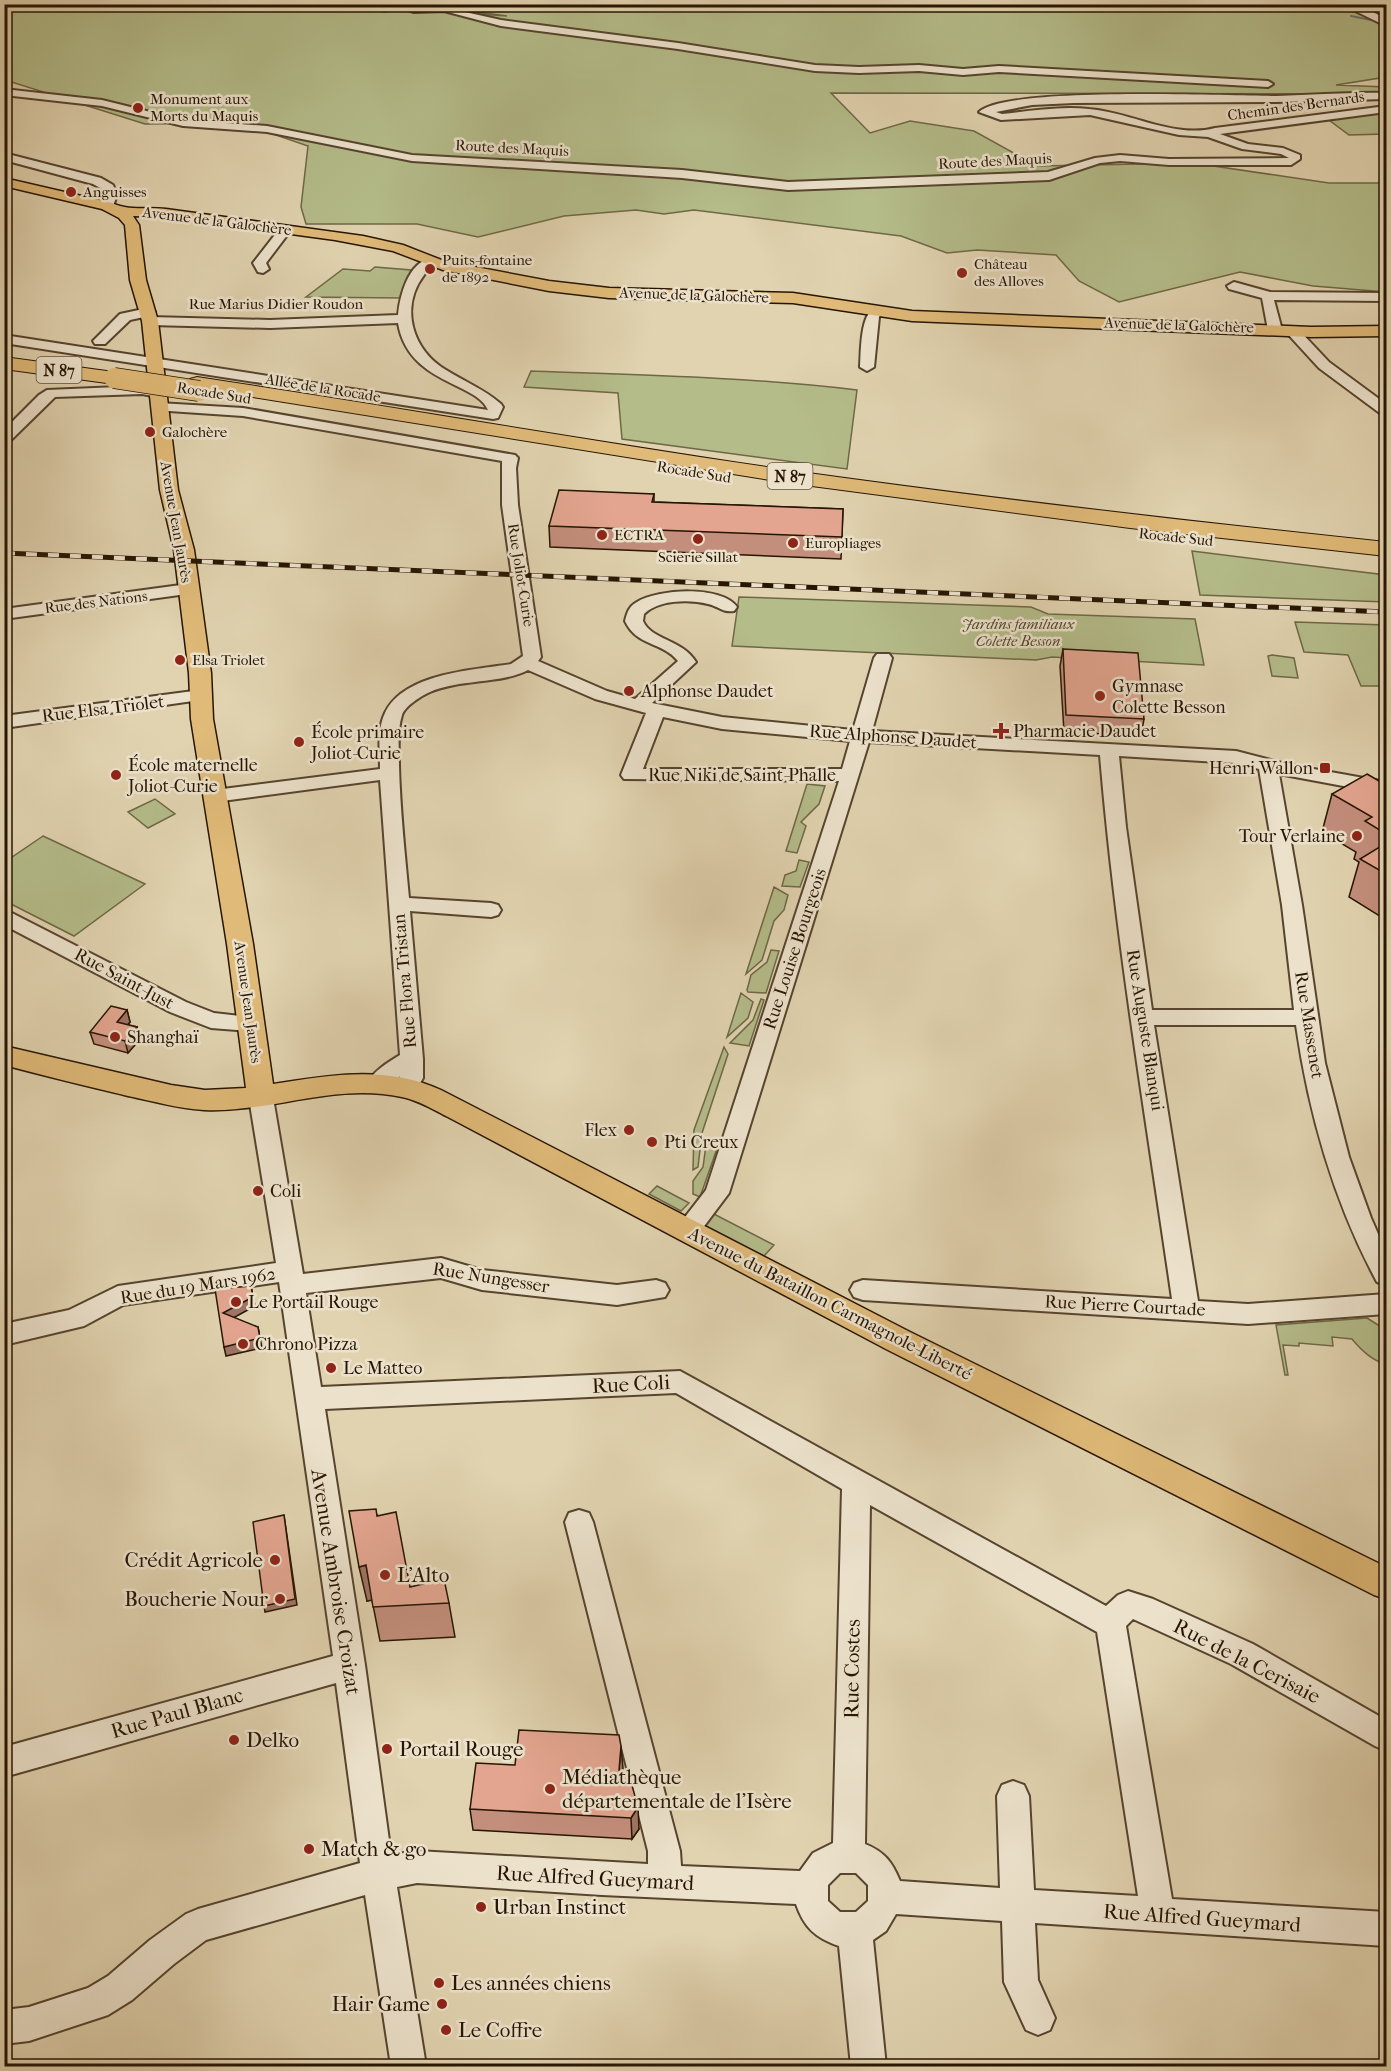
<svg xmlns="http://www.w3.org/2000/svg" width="1391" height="2071" font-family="'IM FELL French Canon',serif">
<rect width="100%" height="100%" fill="#e1d3b0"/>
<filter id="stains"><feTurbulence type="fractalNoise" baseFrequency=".00333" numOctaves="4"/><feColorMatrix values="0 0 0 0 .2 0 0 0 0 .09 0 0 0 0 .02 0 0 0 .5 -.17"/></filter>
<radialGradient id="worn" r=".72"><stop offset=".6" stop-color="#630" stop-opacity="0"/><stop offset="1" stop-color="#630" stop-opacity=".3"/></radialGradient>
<!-- green -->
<path fill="#b4bc8a" stroke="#6e6846" stroke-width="1.5" d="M339,4L384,12L403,9L507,16L470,11V5H1386V77L1336,85L1386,87V94L831,93L870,133L910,121L974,131L1037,166L1193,163L1329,183H1386V292L1313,286L1240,272L1119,302L1079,281L1056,255L977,250L947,253L901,236L694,210L664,214L636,210L564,216L478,237L417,224H306L301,207L308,146L241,123L145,124L5,80L4,5Z
M1386,107V134L1349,135L1321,114Z
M375,267L411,270L402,298L306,297L343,269L370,271Z
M531,371C640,375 749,377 857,390L847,469L622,439L618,393L524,387Z
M1192,551L1386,575V602L1200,595Z
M739,597L1031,607L1048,614L1195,619L1204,665L1052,657L1036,660L732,646Z
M1295,622L1386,625V686H1361L1348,655L1304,652Z
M1272,655L1294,658L1298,678L1272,676L1268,656Z
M807,784L825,786L819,804L801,822L806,826L797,853L786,851Z
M155,799L175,814L148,828L128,812Z
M43,836L145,884L74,936L5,901V862Z
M799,860L809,862L800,887L782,886L785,875L796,871Z
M774,887L788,895L784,910L774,921L762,960L746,974Z
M771,950L779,951L766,993L748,992L747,990L751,975L767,962Z
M741,993L753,1002L748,1018L727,1037Z
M761,999L764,1000L749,1046L730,1043L753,1020Z
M724,1047L728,1054L702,1133L698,1167L693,1170L694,1130Z
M706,1145L718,1146L700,1197L693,1194V1181L703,1167Z
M657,1186L689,1203L681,1211L649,1194Z
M710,1212L774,1245L764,1256L700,1223Z
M1367,1318L1386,1330V1364C1372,1361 1361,1350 1352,1339L1332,1337L1333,1346L1299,1343V1346L1283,1345L1288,1375H1285L1276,1325Z"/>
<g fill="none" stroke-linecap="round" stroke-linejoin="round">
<!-- stream -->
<path stroke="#6a766d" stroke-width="2" d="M1351,16L1376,21"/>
<!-- minor casing -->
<g stroke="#56442e" stroke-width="4">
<path id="minor" d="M390,4H446L456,10L501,20L678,43L815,65L859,67L919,65L963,69L999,66L1268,81L1273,84L1268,87L999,72L963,75L919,71L859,73L815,71L678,49L501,26L444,11L414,12Z
M1341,4L1360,5L1386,19V26Z
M4,89L102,100L183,120L267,126L412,155L682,170L788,182L1048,172L1095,158L1120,155L1169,159L1289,158L1281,154L1242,149L1208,137L1179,135L1090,115L1001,120L979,112C1007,86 1228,96 1277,96C1314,95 1350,92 1386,93V99L1276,102L1074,103L1032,105L996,112L1002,114C1030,111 1060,106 1089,109C1130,112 1175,139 1215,128L1386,106V112L1220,134L1248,144L1283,148L1300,155V159L1291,165H1169L1120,161L1100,163L1049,180L788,190L682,178L412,161L267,132L183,126L102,106L4,95Z
M4,153L101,178L113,185L117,195L113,206L107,210L103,209L101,206L105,195L104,190L93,184L4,160Z
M285,226L291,230L266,263L269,269L263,273L258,272L253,263L281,227Z
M430,258L436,262C433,267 427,270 424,275C399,308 413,351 446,370C465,382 484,389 501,404L503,407L498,418L493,419L4,343V335L488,410C477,382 408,384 398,323L270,328L150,325L143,321L150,317L270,320L398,315C400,295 408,264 430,258Z
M1234,282L1270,292L1386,293V301L1274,300L1282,330L1275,334L1268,330L1262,298L1229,289L1227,286Z
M148,308L155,312L153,315L130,320L105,344H95L93,341L120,314Z
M876,308L883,312L879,317L874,367L867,371L860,367C861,352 860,312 876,308Z
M1293,328L1298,329L1329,362L1386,404V415L1381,414L1319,368L1286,332Z
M142,386L163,390L165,393L158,397L142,394L55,397L9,442L4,443V430L39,395L47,390Z
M159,403L243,408L515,455L518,458L516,468L518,505L541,657L538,661L607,691L635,699L678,661C663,642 636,646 625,621C627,613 629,606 637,602C658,589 721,585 737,607L734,611C723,613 718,606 708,604C689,599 658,600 644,614L643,621C651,640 682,639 696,662L652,703L722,717L853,730L874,658L877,654H889L892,658L872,731L1236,751L1286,764L1386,782V794L1279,774L1302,905L1325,1063L1349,1157L1371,1218L1386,1252V1285L1377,1282C1334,1202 1309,1115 1296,1025H1154L1198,1301L1248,1304L1386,1294V1314L1248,1324L863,1300L854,1297L850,1290L854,1283L863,1280L1172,1299C1146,1118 1115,937 1100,755L869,742L729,1193L696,1237L687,1239L678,1237L675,1230L706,1190L839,781L624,779L621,775L646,713L595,699L528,670C502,684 460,679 430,692C421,696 405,706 402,715C397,731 399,749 399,765C400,810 405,854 409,898L491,903L498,905L501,910L498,915L491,917L410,911L423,1059V1078L414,1094L406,1096L398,1094L394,1088L400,1076C390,1086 385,1093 371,1089L367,1083C375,1070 387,1063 400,1055L380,780L215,802L208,800L205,796L208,792L215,790L380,769C380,752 377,729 385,713C404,673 473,670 511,664L523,656L502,505V461L243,416L154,410L152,407ZM663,717L722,729L850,741L842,769H643ZM1119,756L1235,763L1259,769L1282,905L1294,1010H1152L1126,827Z
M188,584L194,585L196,589L194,593L4,619V609Z
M201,690L207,691L210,695L207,699L4,728V716Z
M4,909L186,1002L214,1013L258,1018L261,1023L258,1028L250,1031L211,1028L170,1012L4,925Z
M261,1090L269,1092L273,1098L303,1274L441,1258L482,1270L617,1285L656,1280L665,1283L669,1290L665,1297L617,1305L482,1290L441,1278L306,1293L321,1387L680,1371L1106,1606L1118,1595L1128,1591L1153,1599L1253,1644L1386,1720V1751L1375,1746L1231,1664L1133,1619L1126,1626L1172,1899L1386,1912V1946L1035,1923L1038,1980L1055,2018L1050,2030L1038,2035L1026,2030L1004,1982L1002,1921L896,1914L886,1931L873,1940L886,2066H851L839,1946C815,1938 804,1927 796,1904L602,1895L417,1883L397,1887L426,2066H391L365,1895L206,1940L174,1964L132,2000L108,2015L29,2041L4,2044V2010L29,2007L88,1988L108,1976L150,1940L186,1914L198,1909L360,1863L336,1683L4,1777V1747L333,1656L279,1282L123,1305L84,1326L4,1345V1324L69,1310L118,1286L276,1263L249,1098L253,1092ZM676,1393L842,1489L833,1843L813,1853L800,1871L681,1866L680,1851L593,1522L589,1513L579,1510L569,1513L565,1522L648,1851V1864L417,1851L391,1855L365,1665L325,1409ZM870,1505L1097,1632L1138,1896L1034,1890L1029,1796L1024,1785L1013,1781L1002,1785L997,1796L1000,1888L900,1881C892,1862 885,1852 865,1844ZM840,1873H856L868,1885V1901L856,1912H840L828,1901V1885Z"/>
</g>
<!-- major casing -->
<g stroke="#271503" stroke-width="3">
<path id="major" d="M4,178L112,203C128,211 148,207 166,209L363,236L403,245L444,261L549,281L609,288L793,293L912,311L1311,327L1386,326V336L1311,337L912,321L793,303L609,298L549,291L443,270L393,251L335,240L166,217L133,216L139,225L146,280L158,321L178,490L194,550L211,673L213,719L253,944L273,1084C331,1075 386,1065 441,1090L908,1331L1386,1567V1599L1374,1595L886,1349L448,1117C434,1110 418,1100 402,1097C335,1082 271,1113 204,1110C179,1109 153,1101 128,1096C87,1086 45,1076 4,1065V1046L171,1085L205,1090L246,1088L227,944L191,719L189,673L174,550L160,490L142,321L130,280L125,225L119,218L102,209L4,186Z"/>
</g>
<!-- highway casing -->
<g stroke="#271503" stroke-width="2">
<path id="highway" d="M4,357L114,372L121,374L124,378L121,382L114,384L4,369Z
M197,377C394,407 590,441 787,470C986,498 1186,521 1386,542V556L1130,528L789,483L190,387L187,383L190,379Z"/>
</g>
<!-- minor -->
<use href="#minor" fill="#ece2cc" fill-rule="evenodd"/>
<!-- major -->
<use href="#major" fill="#e0ba78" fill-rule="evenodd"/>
<!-- highway -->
<use href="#highway" fill="#e0ba78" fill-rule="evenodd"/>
<!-- rail casing -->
<g stroke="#271503" stroke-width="5">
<path id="rail" d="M4,553L1386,612"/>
</g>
<!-- rail -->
<use href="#rail" stroke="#ece2cc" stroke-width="4" stroke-dasharray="11" stroke-linecap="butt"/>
<!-- highway-bridge casing -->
<g stroke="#271503" stroke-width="22" stroke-linecap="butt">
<path id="highway-bridge" d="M114,378L199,391"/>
</g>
<!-- highway-bridge -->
<use href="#highway-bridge" stroke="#e0ba78" stroke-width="20"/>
</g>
<!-- wall -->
<path fill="#c38e7c" stroke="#271503" stroke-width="1.5" d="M654,494V502L843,509L841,559L550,547L549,526Z
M1063,649L1144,719L1141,736L1064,732L1060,666Z
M1386,785V920L1349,897L1359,862L1354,859L1356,852L1322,832L1332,794Z
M127,1010L130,1022L128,1025L137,1027L140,1039L128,1053L94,1044L90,1032Z
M378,1516L410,1587L449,1603L455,1637L380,1641L372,1600L367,1601Z
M622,1770L639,1829L632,1839L473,1830L470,1809Z"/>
<!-- shaded-wall -->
<path fill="#9f7465" stroke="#271503" stroke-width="1.5" d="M1386,809V834L1381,812Z
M127,1010L130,1022L120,1034L117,1022Z
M137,1027L140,1039L128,1053L125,1041Z
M251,1286L255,1306L226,1322L223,1313Z
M258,1327L262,1348L226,1356L224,1347Z
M284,1515L297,1605L265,1612L264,1606Z
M366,1565L373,1600L367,1601L359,1567Z
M621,1746L623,1768L621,1792L619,1770Z
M638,1807L639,1829L632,1839L631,1818Z"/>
<!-- building -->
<path fill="#e3a590" stroke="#271503" stroke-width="1.5" d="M559,490L654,494L652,502L843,509L842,537L549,526Z
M1063,649L1138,653L1144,719L1066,715Z
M1367,774L1386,785V809L1381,812L1386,815V834L1365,821L1372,817L1332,794Z
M1386,843V874L1360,859Z
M111,1006L127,1010L117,1022L137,1027L125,1041L90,1032Z
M251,1286L253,1297L223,1313L258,1327L260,1338L224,1347L215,1289Z
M376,1509L377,1516L396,1512L410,1587L444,1579L449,1603L373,1607L366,1565L359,1567L349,1511Z
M284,1515L295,1599L264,1606L253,1522Z
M519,1730L619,1735L621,1746L619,1770L628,1771L638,1807L631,1818L470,1809L476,1763L515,1765Z"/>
<!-- markers -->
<g fill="#8f2418" stroke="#ece2cc" stroke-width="2">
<circle cx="138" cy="108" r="6"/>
<circle cx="71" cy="192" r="6"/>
<circle cx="430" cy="269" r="6"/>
<circle cx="962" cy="273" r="6"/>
<circle cx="150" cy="432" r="6"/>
<circle cx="602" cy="535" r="6"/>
<circle cx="698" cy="539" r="6"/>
<circle cx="793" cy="543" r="6"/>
<circle cx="180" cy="660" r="6"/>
<circle cx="629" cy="691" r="6"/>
<circle cx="1100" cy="696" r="6"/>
<path d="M998 722h6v6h6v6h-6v6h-6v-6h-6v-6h6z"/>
<circle cx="299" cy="742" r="6"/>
<rect x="1319" y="762" width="12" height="12" rx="3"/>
<circle cx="116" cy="775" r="6"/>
<circle cx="1357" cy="836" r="6"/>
<circle cx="115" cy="1037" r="6"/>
<circle cx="629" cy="1130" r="6"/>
<circle cx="652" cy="1142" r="6"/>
<circle cx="258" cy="1191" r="6"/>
<circle cx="236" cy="1302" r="6"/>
<circle cx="243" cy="1344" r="6"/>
<circle cx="331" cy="1368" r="6"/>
<circle cx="275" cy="1560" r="6"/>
<circle cx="385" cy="1575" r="6"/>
<circle cx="280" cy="1599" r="6"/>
<circle cx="234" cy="1740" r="6"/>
<circle cx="387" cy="1749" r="6"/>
<circle cx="550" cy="1789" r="6"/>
<circle cx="309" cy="1849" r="6"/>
<circle cx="481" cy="1907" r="6"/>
<circle cx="439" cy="1983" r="6"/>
<circle cx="442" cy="2004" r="6"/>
<circle cx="446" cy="2030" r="6"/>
</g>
<g text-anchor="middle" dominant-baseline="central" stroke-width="5" stroke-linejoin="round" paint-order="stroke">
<!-- far-poi labels -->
<g font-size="15" fill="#271503" stroke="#ece2cc" text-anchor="start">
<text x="150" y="99">Monument aux<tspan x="150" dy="17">Morts du Maquis</tspan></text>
<text x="83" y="192">Anguisses</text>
<text x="442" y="260">Puits-fontaine<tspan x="442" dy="17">de 1892</tspan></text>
<text x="974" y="264">Château<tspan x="974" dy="17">des Alloves</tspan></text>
<text x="162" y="432">Galochère</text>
<text x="614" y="535">ECTRA</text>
<text x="805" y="543">Europliages</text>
<text x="698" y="557" text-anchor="middle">Scierie Sillat</text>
<text x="192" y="660">Elsa Triolet</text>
</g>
<!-- far-street labels -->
<g font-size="15" fill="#271503" stroke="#ece2cc">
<text transform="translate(1296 106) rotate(-8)">Chemin des Bernards</text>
<text transform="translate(512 148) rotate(3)">Route des Maquis</text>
<text transform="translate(995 161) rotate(-3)">Route des Maquis</text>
<text transform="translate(217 221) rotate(7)">Avenue de la Galochère</text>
<text transform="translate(694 295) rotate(2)">Avenue de la Galochère</text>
<text x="276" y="304">Rue Marius Didier Roudon</text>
<text transform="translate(1179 325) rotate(2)">Avenue de la Galochère</text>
<text transform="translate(323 388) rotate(9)">Allée de la Rocade</text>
<text transform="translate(214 393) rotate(9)">Rocade Sud</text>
<text transform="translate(694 472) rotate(9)">Rocade Sud</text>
<text transform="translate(176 522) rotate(80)">Avenue Jean Jaurès</text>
<text transform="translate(1176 537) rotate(6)">Rocade Sud</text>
<text transform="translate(521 575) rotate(81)">Rue Joliot-Curie</text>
<text transform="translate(96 602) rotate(-7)">Rue des Nations</text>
<text transform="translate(248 1002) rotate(82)">Avenue Jean Jaurès</text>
</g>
<!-- far-park labels -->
<g font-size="15" font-style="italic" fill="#51472c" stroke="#ece2cc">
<text x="1018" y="624">Jardins familiaux<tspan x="1018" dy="17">Colette Besson</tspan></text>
</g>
<!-- shield labels -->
<g fill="#ece2cc" stroke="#62523f" stroke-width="1.5">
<rect x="36.5" y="357" width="45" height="26" rx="4.5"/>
<rect x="767.5" y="463" width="45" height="26" rx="4.5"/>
</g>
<g font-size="16" font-weight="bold" fill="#271503">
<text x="59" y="370">N 87</text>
<text x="790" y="476">N 87</text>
</g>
<!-- poi labels -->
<g font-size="18" fill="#271503" stroke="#ece2cc" text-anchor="start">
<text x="1112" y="686">Gymnase<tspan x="1112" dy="21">Colette Besson</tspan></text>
<text x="641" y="691">Alphonse Daudet</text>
<text x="1013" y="731">Pharmacie Daudet</text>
<text x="311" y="732">École primaire<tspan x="311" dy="21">Joliot-Curie</tspan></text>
<text x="128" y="765">École maternelle<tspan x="128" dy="21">Joliot-Curie</tspan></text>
<text x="1313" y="768" text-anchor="end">Henri Wallon</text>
<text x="1345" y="836" text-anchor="end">Tour Verlaine</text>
<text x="127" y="1037">Shanghaï</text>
<text x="617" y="1130" text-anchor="end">Flex</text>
<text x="664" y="1142">Pti Creux</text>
<text x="270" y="1191">Coli</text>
<text x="248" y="1302">Le Portail Rouge</text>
<text x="255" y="1344">Chrono Pizza</text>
<text x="343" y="1368">Le Matteo</text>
</g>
<!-- street labels -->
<g font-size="18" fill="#271503" stroke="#ece2cc">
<text transform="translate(103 709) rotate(-7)">Rue Elsa Triolet</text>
<text transform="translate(893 737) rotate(4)">Rue Alphonse Daudet</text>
<text x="742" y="775">Rue Niki de Saint-Phalle</text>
<text transform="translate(795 949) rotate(-72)">Rue Louise Bourgeois</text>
<text transform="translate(124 979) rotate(28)">Rue Saint-Just</text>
<text transform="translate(405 981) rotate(-95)">Rue Flora Tristan</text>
<text transform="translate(1309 1025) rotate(81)">Rue Massenet</text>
<text transform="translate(1145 1030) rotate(81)">Rue Auguste Blanqui</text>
<text transform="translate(491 1278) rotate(9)">Rue Nungesser</text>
<text transform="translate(198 1286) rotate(-9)">Rue du 19 Mars 1962</text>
<text transform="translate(830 1304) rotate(27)">Avenue du Bataillon Carmagnole-Liberté</text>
<text transform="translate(1125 1306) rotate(3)">Rue Pierre Courtade</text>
</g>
<!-- near-street labels -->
<g font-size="21" fill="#271503" stroke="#ece2cc">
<text transform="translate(631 1384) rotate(-3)">Rue Coli</text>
<text transform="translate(336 1582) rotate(81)">Avenue Ambroise Croizat</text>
<text transform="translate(1247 1661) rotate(27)">Rue de la Cerisaie</text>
<text transform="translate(852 1669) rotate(-89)">Rue Costes</text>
<text transform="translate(177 1713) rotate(-16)">Rue Paul Blanc</text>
<text transform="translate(595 1878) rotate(3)">Rue Alfred Gueymard</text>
<text transform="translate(1202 1918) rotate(4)">Rue Alfred Gueymard</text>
</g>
<!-- near-poi labels -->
<g font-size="21" fill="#271503" stroke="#ece2cc" text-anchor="start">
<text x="263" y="1560" text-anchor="end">Crédit Agricole</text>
<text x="397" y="1575">L'Alto</text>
<text x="268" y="1599" text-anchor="end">Boucherie Nour</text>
<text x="246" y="1740">Delko</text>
<text x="399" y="1749">Portail Rouge</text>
<text x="562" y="1777">Médiathèque<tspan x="562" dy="24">départementale de l'Isère</tspan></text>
<text x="321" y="1849">Match &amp; go</text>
<text x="493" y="1907">Urban Instinct</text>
<text x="451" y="1983">Les années chiens</text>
<text x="430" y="2004" text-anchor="end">Hair Game</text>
<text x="458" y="2030">Le Coffre</text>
</g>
</g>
<!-- margin -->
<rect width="1391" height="2071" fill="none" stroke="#e1d3b0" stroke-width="24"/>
<rect x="6" y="6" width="1379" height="2059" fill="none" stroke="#271503" stroke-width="3"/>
<rect x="12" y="12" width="1367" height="2047" fill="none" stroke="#271503" stroke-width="1.5"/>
<rect width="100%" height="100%" filter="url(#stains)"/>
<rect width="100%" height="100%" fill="url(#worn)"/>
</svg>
